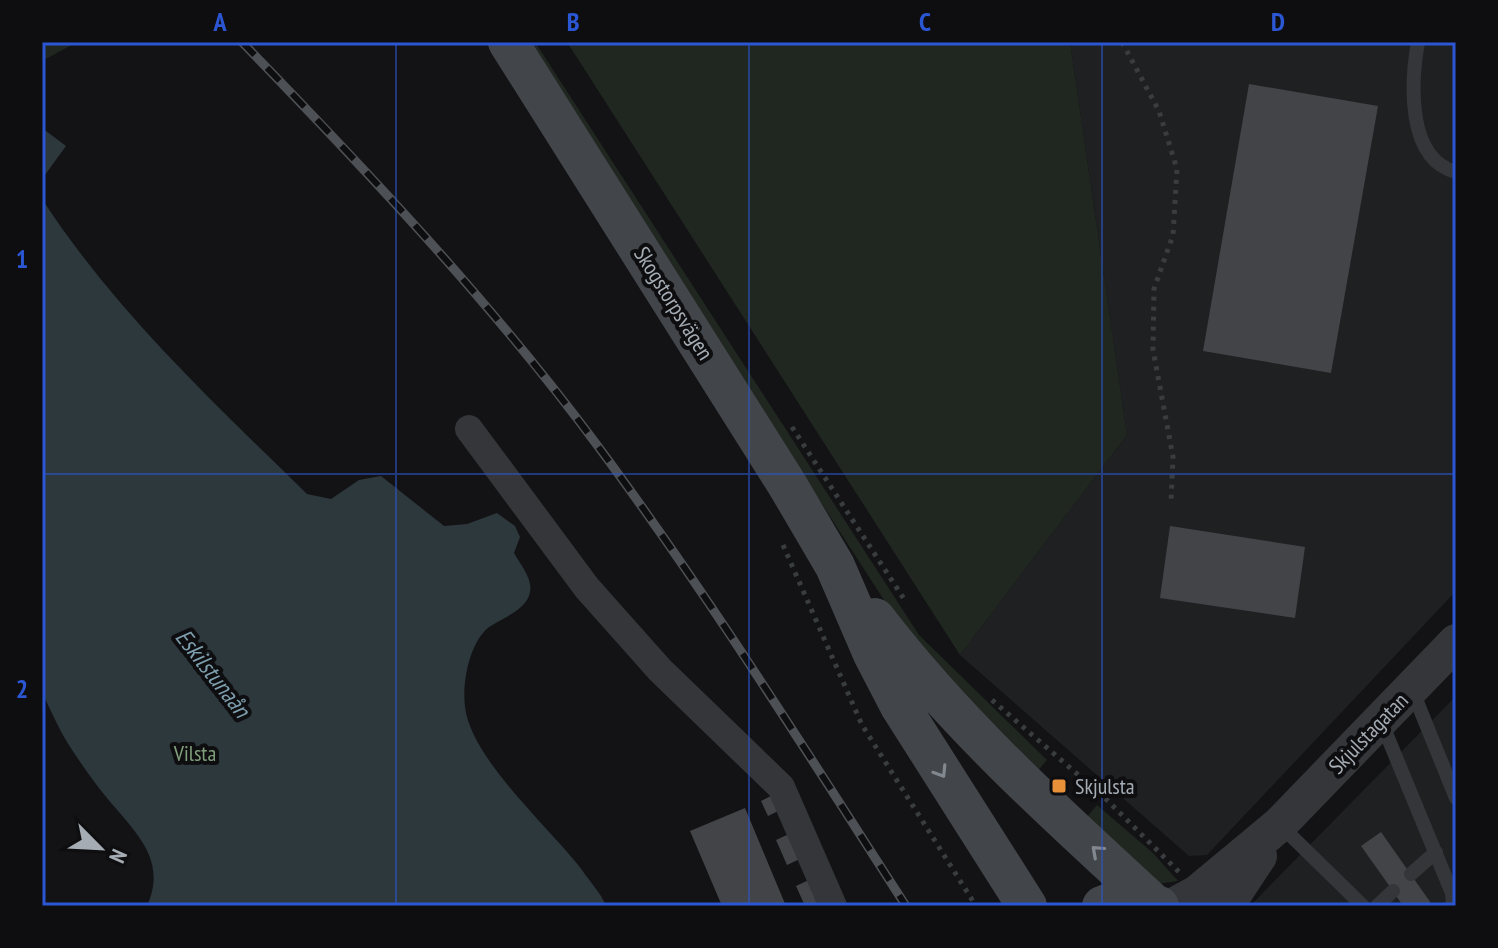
<svg xmlns="http://www.w3.org/2000/svg" width="1498" height="948" font-family="'PT Sans Narrow',sans-serif">
<rect width="100%" height="100%" fill="#131315"/>
<!-- built -->
<path fill="#1f2022" d="M1070,42H1456V591L1207,855L1189,856L960,655L1127,435Z
M1456,696V906H1250Z"/>
<!-- green -->
<path fill="#202720" d="M42,42H77L42,61Z
M524,42H535L919,635L1047,760L1035,774L911,642Z
M567,42H1070L1127,435L960,655Z
M1097,805L1153,853L1178,881L1157,884L1085,819Z"/>
<!-- water -->
<path fill="#2d383d" d="M42,128L66,146L42,179Z
M42,199C115,311 212,401 307,494L331,499L359,480L381,476L444,526L467,524L497,513L515,526L520,537L514,553C520,564 533,579 530,592C527,610 502,618 489,627C469,643 462,683 465,707C471,759 550,828 582,870C590,882 601,893 606,906H147C168,859 135,832 107,798C93,781 79,761 67,742C58,727 50,709 42,692Z"/>
<!-- building -->
<path fill="#424448" d="M1249,84L1378,106L1331,373L1203,351Z
M1170,526L1305,547L1295,618L1160,598Z
M775,794L782,809L768,816L761,801Z
M745,808L786,906H722L690,831Z
M1381,832L1433,906H1403L1393,891L1361,846Z
M791,833L802,858L787,865L776,840Z
M811,879L818,906H805L796,886Z"/>
<g fill="none" stroke-linecap="round" stroke-linejoin="round">
<!-- path -->
<path stroke="#3a3d40" stroke-width="5" stroke-dasharray="4 6" stroke-linecap="butt" d="M1122,42L1159,111L1177,169L1173,235L1154,289L1153,350L1173,457L1171,502
M792,427L904,599
M783,545L862,725L976,906
M992,700L1106,799L1179,872"/>
<!-- service -->
<path stroke="#343639" stroke-width="14" d="M1418,42C1411,81 1406,159 1456,172
M1413,692L1456,798
M1381,721L1452,893L1453,906
M1280,825L1363,906
M1411,874L1436,852
M1377,906L1393,891"/>
<!-- minor -->
<path stroke="#343639" stroke-width="28" d="M469,429L587,588L660,670L781,787L833,906"/>
<!-- tertiary -->
<path stroke="#343639" stroke-width="36" d="M1173,906L1197,893L1280,824L1456,642
M1226,906L1259,856"/>
<!-- secondary -->
<path stroke="#424549" stroke-width="40" d="M508,42L788,486L835,566L873,654L900,706L1027,906
M875,618C957,725 1055,813 1154,904
M1102,906C1120,897 1140,898 1159,906"/>
<!-- rail casing -->
<g stroke="#4d5054" stroke-width="9">
<path id="rail" d="M242,42C366,170 490,301 597,445C707,593 806,751 906,906"/>
</g>
<!-- rail -->
<use href="#rail" stroke="#0e0e10" stroke-width="6" stroke-dasharray="18" stroke-linecap="butt"/>
</g>
<!-- one-way arrows -->
<defs><path id="oneway-chevron" d="M-2-3.5L2.5 0L-2 3.5" fill="none" stroke-width="1.6" stroke-linecap="round" stroke-linejoin="round" transform="scale(2)"/></defs>
<g stroke="#82888f">
<use href="#oneway-chevron" transform="translate(941 772) rotate(58)"/>
<use href="#oneway-chevron" transform="translate(1097 851) rotate(-138)"/>
</g>
<!-- grid -->
<path fill="none" stroke="#2b57d4" stroke-width="2" stroke-opacity="0.55" d="M396,42V906M749,42V906M1102,42V906M42,474H1456"/>
<!-- markers -->
<rect fill="#e89138" stroke="#0e0e10" stroke-width="3" x="1051" y="778" width="16" height="16" rx="4"/>
<g text-anchor="middle" dominant-baseline="central" stroke-width="8" stroke-linejoin="round" paint-order="stroke">
<!-- street labels -->
<g font-size="22" fill="#a5acb4" stroke="#0e0e10">
<text transform="translate(674 303) rotate(58)">Skogstorpsvägen</text>
<text transform="translate(1368 733) rotate(-46)">Skjulstagatan</text>
</g>
<!-- park labels -->
<g font-size="22" fill="#819f7d" stroke="#0e0e10">
<text x="195" y="753">Vilsta</text>
</g>
<!-- poi labels -->
<g font-size="22" fill="#a5acb4" stroke="#0e0e10" text-anchor="start">
<text x="1075" y="786">Skjulsta</text>
</g>
<!-- water labels -->
<g font-size="24" font-style="italic" fill="#7e9fae" stroke="#0e0e10">
<text transform="translate(213 673) rotate(52)">Eskilstunaån</text>
</g>
</g>
<!-- border -->
<rect width="1498" height="948" fill="none" stroke="#0e0e10" stroke-width="88"/>
<!-- north arrow -->
<g transform="translate(100 848) rotate(114)" stroke="#0e0e10" stroke-width="6" paint-order="stroke">
<path d="M0-6L14 30L0 20L-14 30Z" fill="#a5acb4"/>
<text y="-12" font-size="22" font-weight="bold" text-anchor="middle" fill="#a5acb4">N</text>
</g>
<rect x="44" y="44" width="1410" height="860" fill="none" stroke="#2b57d4" stroke-width="3"/>
<g font-size="26" text-anchor="middle" font-weight="bold" fill="#2b57d4">
<text x="220" y="31">A</text>
<text x="573" y="31">B</text>
<text x="925" y="31">C</text>
<text x="1278" y="31">D</text>
<text x="22" y="268">1</text>
<text x="22" y="698">2</text>
</g>
</svg>
